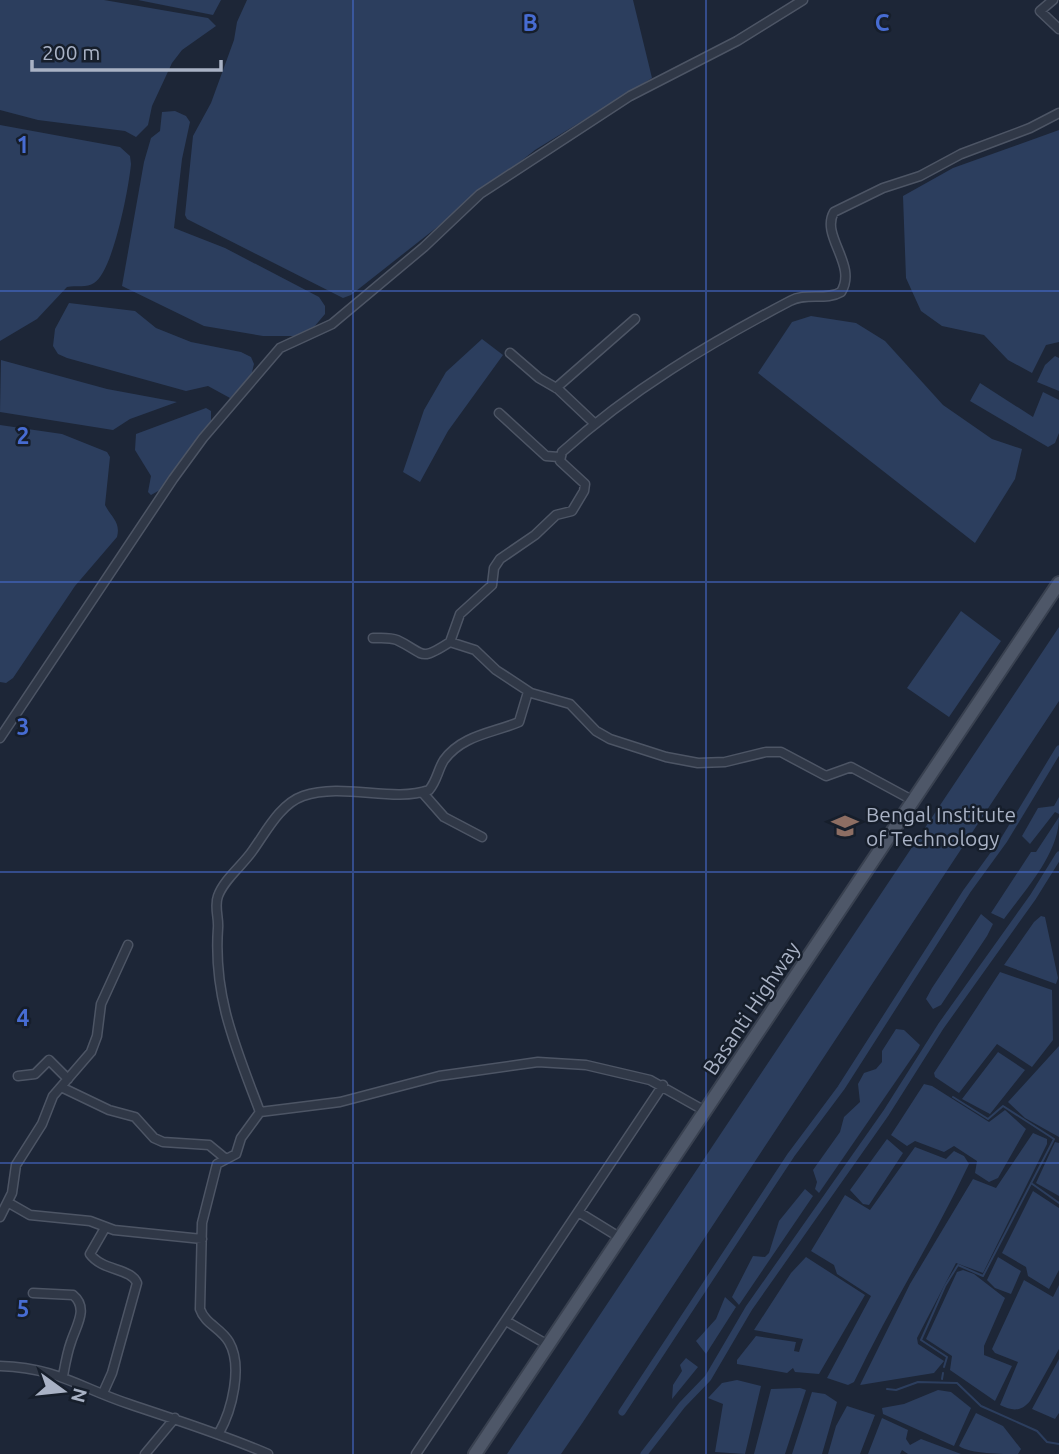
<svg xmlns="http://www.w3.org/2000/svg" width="1059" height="1454" font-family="Ubuntu,sans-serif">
<rect width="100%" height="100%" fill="#1d2637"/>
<!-- water -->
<path fill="#2c3e5e" d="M0,0H104L208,18L216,26L182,50L172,63L152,106L148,125L136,137L125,131L38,120L0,110Z
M138,0H221L213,15Z
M247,0H633L652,78L535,150L351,295L343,298L187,219L185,215L193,136L211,103L234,40L237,22Z
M175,111L186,116L190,122L182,159L174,228L225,248L319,297L325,306V314L309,333L297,336H263L204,326L122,286L144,162L151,138L160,131L162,112Z
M0,125L120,147L130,156L131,164C129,187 113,272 94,283C87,288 76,285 67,287L37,319L0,341Z
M1059,130V342L1046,345L1032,373L1008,360L984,335L942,326L921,311L906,278L903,196L953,168Z
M69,303L135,311L156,328L191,342L241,352L251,357L254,364L251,376L230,398L208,386L186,391L67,358L58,354L53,346L55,329Z
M811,316L856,323L885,341L943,405L992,439L1022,449L1015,479L975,543L758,373L792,322Z
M482,339L503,355L448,431L420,482L403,472L424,410L446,372Z
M1055,356L1059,358V391L1037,382L1045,365Z
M1,360L107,389L177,402L130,419L113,430L0,412Z
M980,383L1033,417L1043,392L1059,400V433L1055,443L1048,447L970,401Z
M206,408L211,411V422L160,490L151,495L148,492L151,476L135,450L136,434Z
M0,425L62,434L107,452L110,457L105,505C111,517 121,522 117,537L75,586L13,678L6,683L0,682Z
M961,611L1001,641L949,717L907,688Z
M1059,627V701L583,1422L561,1454H507Z
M1059,797V814L1055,812L1030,844L1022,836L1038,808L1054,806Z
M1059,817C1059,854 1025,890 1004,919L991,913L1031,852H1036Z
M981,914L993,924L987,936L941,1005L933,1009L926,999L932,988Z
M1041,916L1045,917L1058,978L1056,984L1004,965L1034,922Z
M1000,972L1052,990L1053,1040L1032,1067L997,1044L959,1093L935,1077L934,1073Z
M896,1029L904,1030L920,1045L918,1049L819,1193L815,1189L817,1182L813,1170L840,1132L844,1117L860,1102L858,1084L864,1073L876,1069L882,1062V1051Z
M1059,1046V1137L1025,1118L1008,1102Z
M998,1052L1025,1070L990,1114L962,1099Z
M924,1084L932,1086L989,1122L1005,1110L1026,1129L998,1178L989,1182L975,1173L977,1161L954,1146L944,1152L915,1141L907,1146L891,1135Z
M1033,1133L1047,1139V1144L983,1273L956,1263L917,1338L918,1344L944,1361L934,1373L860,1385L910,1284L973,1179L996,1188Z
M887,1139L903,1153L869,1205L863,1204L850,1190Z
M1055,1142L1059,1143V1196L1036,1183Z
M915,1147L946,1159L954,1151L964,1156L969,1164C934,1238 890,1307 854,1382L848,1385L827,1378L871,1296L837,1274L834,1265L811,1251L845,1195L870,1210Z
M805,1189L813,1196L739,1305L732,1297L753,1256L765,1257L769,1253L779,1221Z
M1033,1191L1059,1208V1270L1049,1289L1028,1276L1026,1267L1002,1253Z
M806,1257L865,1295L819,1374L795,1372L793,1368L787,1373L737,1364V1360L756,1336L796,1342L794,1351L799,1352L803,1339L754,1330L791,1273Z
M998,1257L1021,1271L1011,1294L995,1288L987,1280Z
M963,1270L974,1274L1005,1298L984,1346V1355L1012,1366L995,1401L950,1370L952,1356L926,1339L957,1272Z
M1024,1280L1053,1297L1059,1285V1349L1030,1401C1021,1412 1012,1411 1000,1405L1018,1362L995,1353L992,1349Z
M725,1297L736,1307L706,1354L696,1341L716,1319Z
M686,1358L698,1367L672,1399L673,1385L682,1371L680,1365Z
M1059,1359V1413L1055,1419L1032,1409Z
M737,1380L761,1386L745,1454L715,1452L723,1404L708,1398L722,1383Z
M800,1388L806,1390L785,1454H754L771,1389Z
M938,1390L951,1392L971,1408L954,1446L883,1414L882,1408L904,1404Z
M812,1392L825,1394L837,1402L822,1454H792Z
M847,1406L875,1415L860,1454H828L836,1426Z
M976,1413L1003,1426L1021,1449L1018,1454C1001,1454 971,1454 959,1446Z
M882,1418L908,1430L906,1439L910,1445L921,1439L961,1454H908L902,1450L900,1454H868Z"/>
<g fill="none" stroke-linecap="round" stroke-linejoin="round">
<!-- stream -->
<path stroke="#2c3e5e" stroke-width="2" d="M1031,1183L1059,1203
M944,1367L947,1357L921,1340L945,1286L958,1265L983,1276L1054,1139L1003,1106L988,1119L953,1097
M942,1379L943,1373
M887,1389L896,1390L918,1382L957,1383L981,1406L1037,1431L1047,1442L1059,1444"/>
<!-- canal -->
<path stroke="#2c3e5e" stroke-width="7" d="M622,1412L791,1155L841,1088L967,891L1004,840L1059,749
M644,1454L682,1405L708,1378L749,1308L886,1113L941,1026L1033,897L1059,855"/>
<!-- street casing -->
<g stroke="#4d5565" stroke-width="11">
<path id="street" d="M1053,0L1040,11L1059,29
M510,353L539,378L558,389L594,423
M556,388L635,319
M499,413L546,456L559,457
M373,638C381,638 390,637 397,640C425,653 418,663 450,642L475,650L496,670L531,693L570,704L596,731L610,739L666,757L698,763L725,762L766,752H781L826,776L851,767L912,800
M450,642L460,614L492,585L494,568L500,559L535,535L556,515L572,511L584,491L585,484L560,461L562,452C631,390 708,344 790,301C806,292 826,301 841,292C858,265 820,236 834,212L883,188L920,176L961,154L1030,128L1059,113
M0,738L173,479L203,438L280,348L332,324L424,247L480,194L630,96L737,41L803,0
M422,792L444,817L482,837
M18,1076L35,1074L49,1060L68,1079
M61,1087L109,1110L135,1117L154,1138L163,1142L209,1145L226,1159
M260,1112C236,1048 213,997 218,928C219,918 214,906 218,896C224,879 243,865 253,850C266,832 280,804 303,796C344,782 392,803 429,790C437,781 438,769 444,760C462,735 493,733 519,722L528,692
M9,1203L30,1215L90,1221L114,1230L202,1239
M580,1213L619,1237
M0,1217L12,1193L16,1165L42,1124L53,1096L91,1052L97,1036L101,1004L128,945
M33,1293L73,1295C89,1308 76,1326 71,1342C67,1353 65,1365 63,1376
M506,1321L548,1345
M0,1366C58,1368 78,1387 129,1404C176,1420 222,1434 268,1454
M103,1393L112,1373L137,1283C131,1268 102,1271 90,1254L105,1228
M219,1433C232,1410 243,1366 229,1342C221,1328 205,1324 200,1309L202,1223L217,1164L236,1154L241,1138L260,1112L340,1102L439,1076L538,1062L586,1065L650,1080L705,1111
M145,1454L175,1418
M416,1454L663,1085"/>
</g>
<!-- primary casing -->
<g stroke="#394150" stroke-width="16">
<path id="primary" d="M475,1454L1059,583"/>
</g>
<!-- street -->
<use href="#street" stroke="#303847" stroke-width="8"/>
<!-- primary -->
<use href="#primary" stroke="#4e5768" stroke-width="12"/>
</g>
<!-- grid -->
<path fill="none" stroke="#476cd2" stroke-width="2" stroke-opacity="0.55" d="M353,0V1454M706,0V1454M0,291H1059M0,582H1059M0,872H1059M0,1163H1059"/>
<!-- icons -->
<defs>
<g id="university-bare" transform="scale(2.1)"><path d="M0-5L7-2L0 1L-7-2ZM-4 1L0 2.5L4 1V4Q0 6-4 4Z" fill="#8d6e63" stroke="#161e2b" stroke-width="2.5" paint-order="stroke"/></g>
</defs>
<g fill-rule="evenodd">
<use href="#university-bare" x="845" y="826"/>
</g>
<g text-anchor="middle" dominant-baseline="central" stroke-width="5" stroke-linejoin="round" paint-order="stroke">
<!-- poi labels -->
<g font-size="21" fill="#a9b2c5" stroke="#161e2b" text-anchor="start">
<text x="866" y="814">Bengal Institute<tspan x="866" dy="24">of Technology</tspan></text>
</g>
<!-- street labels -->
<g font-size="21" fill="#a9b2c5" stroke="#161e2b">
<text transform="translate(751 1008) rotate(-56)">Basanti Highway</text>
</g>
</g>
<g font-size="23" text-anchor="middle" font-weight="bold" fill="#476cd2" stroke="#161e2b" stroke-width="5" stroke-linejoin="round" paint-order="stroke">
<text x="530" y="31">B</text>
<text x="882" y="31">C</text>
<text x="23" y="153">1</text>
<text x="23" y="444">2</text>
<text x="23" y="735">3</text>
<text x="23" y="1026">4</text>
<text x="23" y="1317">5</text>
</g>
<!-- north arrow -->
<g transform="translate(63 1391) rotate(105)" stroke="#161e2b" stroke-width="5" paint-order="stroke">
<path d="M0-5L12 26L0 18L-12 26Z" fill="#a9b2c5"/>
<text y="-10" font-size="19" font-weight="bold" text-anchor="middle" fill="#a9b2c5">N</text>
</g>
<!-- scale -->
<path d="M32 60v10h189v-10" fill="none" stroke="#a9b2c5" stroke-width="3.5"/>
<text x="42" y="60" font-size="21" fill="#a9b2c5" stroke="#161e2b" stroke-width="5" paint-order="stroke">200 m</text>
</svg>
